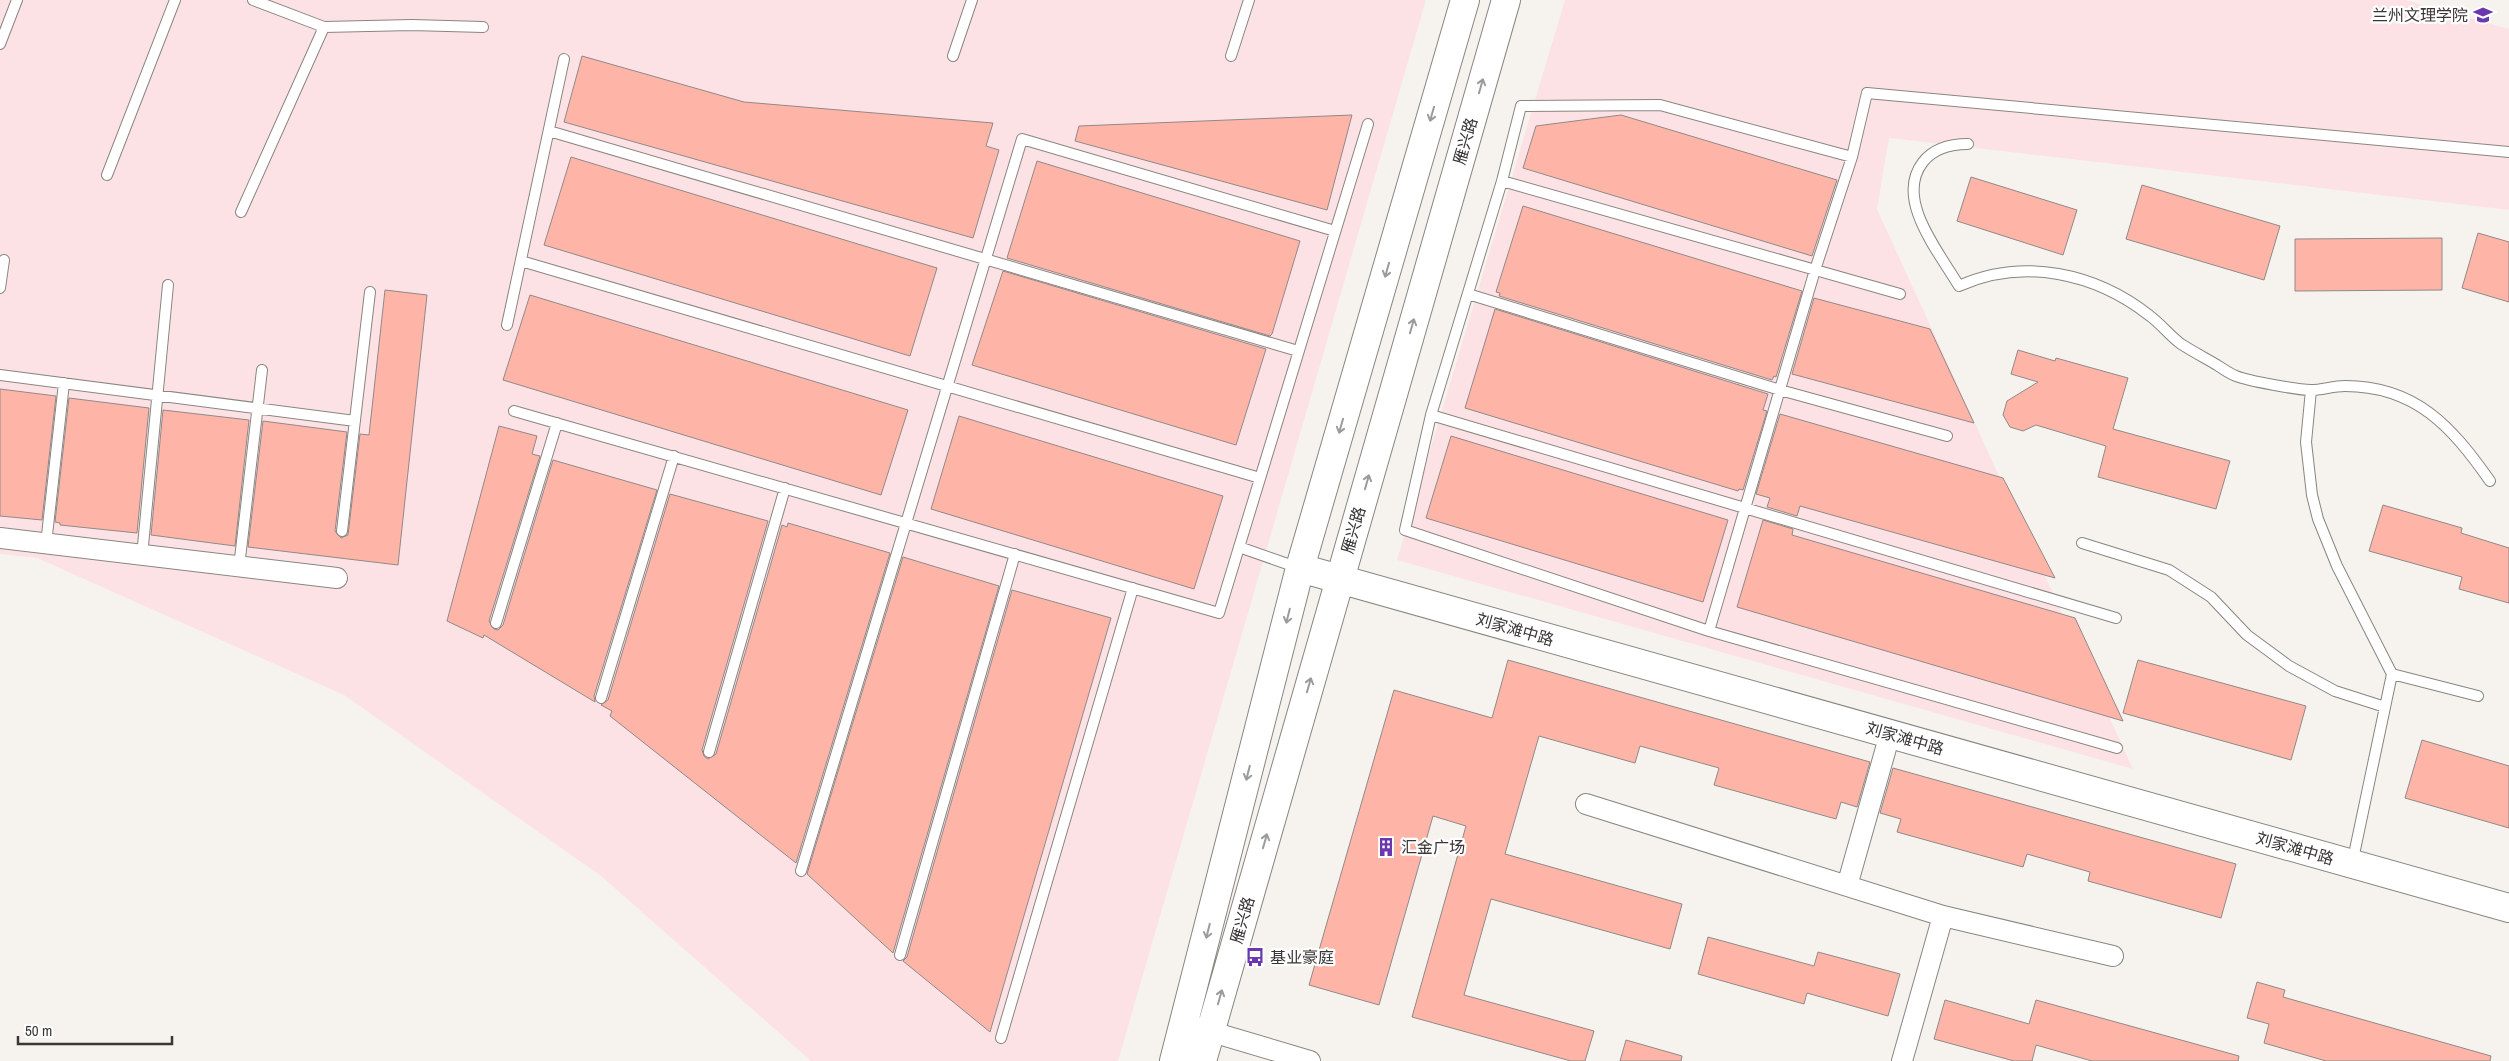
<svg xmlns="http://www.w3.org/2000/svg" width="2509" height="1061" font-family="'Archivo Narrow','Noto Sans SC',sans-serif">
<rect width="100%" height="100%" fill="#f6f3ee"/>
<!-- industrial -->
<path fill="#fde2e5" d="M0,0H1426L1118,1061H811L601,876L344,695L37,558L0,554Z
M1565,0H2405L2509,29V210L1889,138L1877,209L2133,769L1397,560Z"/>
<!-- building -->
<path fill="#feb5a8" stroke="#908988" d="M582,56L744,102L993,123L986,146L999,150L973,238L564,122Z
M1352,115L1327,210L1075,141L1079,126Z
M1621,115L1837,180L1812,256L1523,168L1536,126Z
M571,157L937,268L910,356L544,245Z
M1037,161L1300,241L1272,334L1270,336L1007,258Z
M1971,177L2077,210L2063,255L1957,221Z
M2142,185L2280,226L2264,280L2126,239Z
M1523,206L1802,291L1776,377L1774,376L1772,380L1499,296L1500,293L1496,292Z
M2478,233L2509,242V302L2462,288Z
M2442,238V290L2295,291V239Z
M1003,271L1266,349L1236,445L972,365Z
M385,290L427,295L398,565L248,547L263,421L347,432L335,531L341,538L348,535L360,434L369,435Z
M530,295L908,410L881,495L503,380Z
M1814,298L1930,329L1974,423L1792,374Z
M1495,309L1768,394L1763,410L1767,411L1743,490L1739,489L1738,491L1465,408Z
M2018,350L2055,361L2056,358L2128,378L2113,429L2230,461L2216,509L2098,477L2106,446L2036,425L2023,431L2010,427L2003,415L2007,401L2038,382L2011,374Z
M0,389L56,396L42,520L0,516Z
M69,398L149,408L137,533L60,525V523L55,522Z
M163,410L249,420L235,546L151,535Z
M1780,414L2003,478L2055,578L1800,506L1797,516L1767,507L1770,498L1756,494Z
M959,416L1223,496L1194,589L931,509Z
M499,426L537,436L532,454L540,456L489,621L494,629L498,630L503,625L553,460L657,490L594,696L595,702L484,635L483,638L447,621Z
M1451,436L1728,520L1703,602L1426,518Z
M670,494L768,521L702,750L704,756L708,759L716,754L782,525L787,527L788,523L890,553L796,863L610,716L612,711L601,705L608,700Z
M2383,505L2462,528L2461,533L2509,548V603L2459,589L2462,577L2369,551Z
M1763,520L1793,529L1792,535L2075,618L2123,721L1737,607Z
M903,557L999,586L893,953L807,874Z
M1012,590L1111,618L990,1032L903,961L907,957Z
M1508,660L1870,762L1857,807L1841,802L1836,819L1714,785L1719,768L1640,746L1635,763L1539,736L1505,854L1682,904L1670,949L1491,899L1464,995L1594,1031L1585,1061H1571L1412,1017L1466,826L1433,816L1379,1005L1309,985L1394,690L1492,718Z
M2138,660L2306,706L2291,760L2123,713Z
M2422,740L2509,766V828L2405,798Z
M1893,768L2236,864L2221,918L2088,881L2090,872L2027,854L2023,867L1897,832L1901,819L1880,813Z
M1708,937L1814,966L1818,952L1900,974L1888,1016L1807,993L1804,1004L1698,974Z
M2257,982L2285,990L2283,997L2491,1056L2490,1061H2326L2264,1043L2269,1024L2247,1018Z
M1945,1000L2029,1024L2036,1000L2239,1056L2238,1061H2092L2036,1045L2032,1061H2014L1934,1039Z
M1626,1040L1682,1056L1681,1061H1620Z"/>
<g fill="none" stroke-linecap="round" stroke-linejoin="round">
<!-- lane casing -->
<g stroke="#898681" stroke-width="12">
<path id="lane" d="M253,0L324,27L412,25L483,27
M0,44L17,0
M953,56L972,0
M1231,56L1249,0
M549,131L1298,351
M1968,144C1951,144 1934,148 1923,162C1894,199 1939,252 1959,286C2023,257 2096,273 2150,316C2161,324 2170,336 2181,344C2192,351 2205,358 2217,365C2223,369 2230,374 2236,376C2248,381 2299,390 2311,390C2322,390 2333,386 2345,386C2416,386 2452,427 2490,481
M1852,157L1867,93L2509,152
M107,175L175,0
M1502,181L1900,294
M241,212L324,27
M521,261L1260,478
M0,288L4,260
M1468,294L1780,390L1947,436
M507,325L564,59
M0,375L355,421
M2311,390L2306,442L2312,495L2318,519L2337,566L2392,674L2352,864
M514,411L1219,613L1368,124
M1431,415L2116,618
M342,531L370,292
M2082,543L2169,570L2211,597L2247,635L2289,666L2335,691L2385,707
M46,544L64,383
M1239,547L1299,568
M142,556L168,285
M239,567L262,370
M496,623L557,423
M1709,631L1815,270L1852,157L1660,105L1521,106L1502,181L1431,415L1405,530L1709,631L2117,748
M2392,674L2478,696
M601,698L674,456
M709,752L785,488
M801,871L1022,139L1335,231
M900,955L1015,554
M1001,1038L1133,588"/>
</g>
<!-- street casing -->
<g stroke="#898681" stroke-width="22">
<path id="street" d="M0,538L337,578
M1586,804L1943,916L2113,956
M1847,886L1890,734
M1185,1024L1310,1061
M1902,1061L1943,916"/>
</g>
<!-- secondary casing -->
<g stroke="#898681" stroke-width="30">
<path id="secondary" d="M1300,568L2509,908
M1174,1061L1300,568L1465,0
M1202,1061L1506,0"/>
</g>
<!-- lane -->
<use href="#lane" stroke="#fff" stroke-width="10"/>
<!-- street -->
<use href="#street" stroke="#fff" stroke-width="20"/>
<!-- secondary -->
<use href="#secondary" stroke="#fff" stroke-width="28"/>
</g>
<!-- one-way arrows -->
<defs><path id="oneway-shaft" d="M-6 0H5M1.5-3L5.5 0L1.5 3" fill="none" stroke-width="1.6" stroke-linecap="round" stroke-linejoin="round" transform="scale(1.25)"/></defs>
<g stroke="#9c9b9a">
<use href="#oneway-shaft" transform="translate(1481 86) rotate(-74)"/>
<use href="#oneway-shaft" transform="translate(1432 114) rotate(106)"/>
<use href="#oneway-shaft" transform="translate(1387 270) rotate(106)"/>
<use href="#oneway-shaft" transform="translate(1412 326) rotate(-74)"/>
<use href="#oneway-shaft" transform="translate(1341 426) rotate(106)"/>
<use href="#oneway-shaft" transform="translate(1367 482) rotate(-74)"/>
<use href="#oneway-shaft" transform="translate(1288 616) rotate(104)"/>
<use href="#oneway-shaft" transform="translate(1309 685) rotate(-74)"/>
<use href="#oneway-shaft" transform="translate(1248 773) rotate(104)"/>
<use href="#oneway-shaft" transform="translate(1265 841) rotate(-74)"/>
<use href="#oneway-shaft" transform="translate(1208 931) rotate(104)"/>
<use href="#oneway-shaft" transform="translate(1220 997) rotate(-74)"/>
</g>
<!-- icons -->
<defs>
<g id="university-bare" transform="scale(1.5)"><path d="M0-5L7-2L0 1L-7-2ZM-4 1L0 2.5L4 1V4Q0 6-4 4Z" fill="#6a37ae" stroke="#fff" stroke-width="2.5" paint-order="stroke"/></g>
<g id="building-bare" transform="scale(1.5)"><path d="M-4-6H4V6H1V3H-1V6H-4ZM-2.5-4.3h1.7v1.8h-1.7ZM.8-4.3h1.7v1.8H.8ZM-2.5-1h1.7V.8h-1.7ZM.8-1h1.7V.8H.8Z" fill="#6a37ae" stroke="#fff" stroke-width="2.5" paint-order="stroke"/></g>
<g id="bus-bare" transform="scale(1.5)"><path d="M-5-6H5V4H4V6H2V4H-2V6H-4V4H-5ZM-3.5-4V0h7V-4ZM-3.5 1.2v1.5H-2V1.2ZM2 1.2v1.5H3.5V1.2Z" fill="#6a37ae" stroke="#fff" stroke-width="2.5" paint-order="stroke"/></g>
</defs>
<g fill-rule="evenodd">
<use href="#university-bare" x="2483" y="15"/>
<use href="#building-bare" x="1386" y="847"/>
<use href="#bus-bare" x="1255" y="957"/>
</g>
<g text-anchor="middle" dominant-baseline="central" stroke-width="4.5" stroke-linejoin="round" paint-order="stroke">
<!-- poi labels -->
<g font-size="16" fill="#383735" stroke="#fff" text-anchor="start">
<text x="2468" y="15" text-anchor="end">兰州文理学院</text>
<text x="1401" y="847">汇金广场</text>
<text x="1270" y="957">基业豪庭</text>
</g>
<!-- street labels -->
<g font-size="16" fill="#383735" stroke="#fff">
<text transform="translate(1465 141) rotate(-74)">雁兴路</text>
<text transform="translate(1353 530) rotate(-74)">雁兴路</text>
<text transform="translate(1515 629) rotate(16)">刘家滩中路</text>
<text transform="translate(1905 738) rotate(16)">刘家滩中路</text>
<text transform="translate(2295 848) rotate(16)">刘家滩中路</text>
<text transform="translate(1242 920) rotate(-74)">雁兴路</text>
</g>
</g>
<!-- scale -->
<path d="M18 1036v8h154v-8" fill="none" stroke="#383735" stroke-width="2.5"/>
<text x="25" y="1036" font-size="15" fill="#383735" stroke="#ffffff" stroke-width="4" paint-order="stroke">50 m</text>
</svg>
